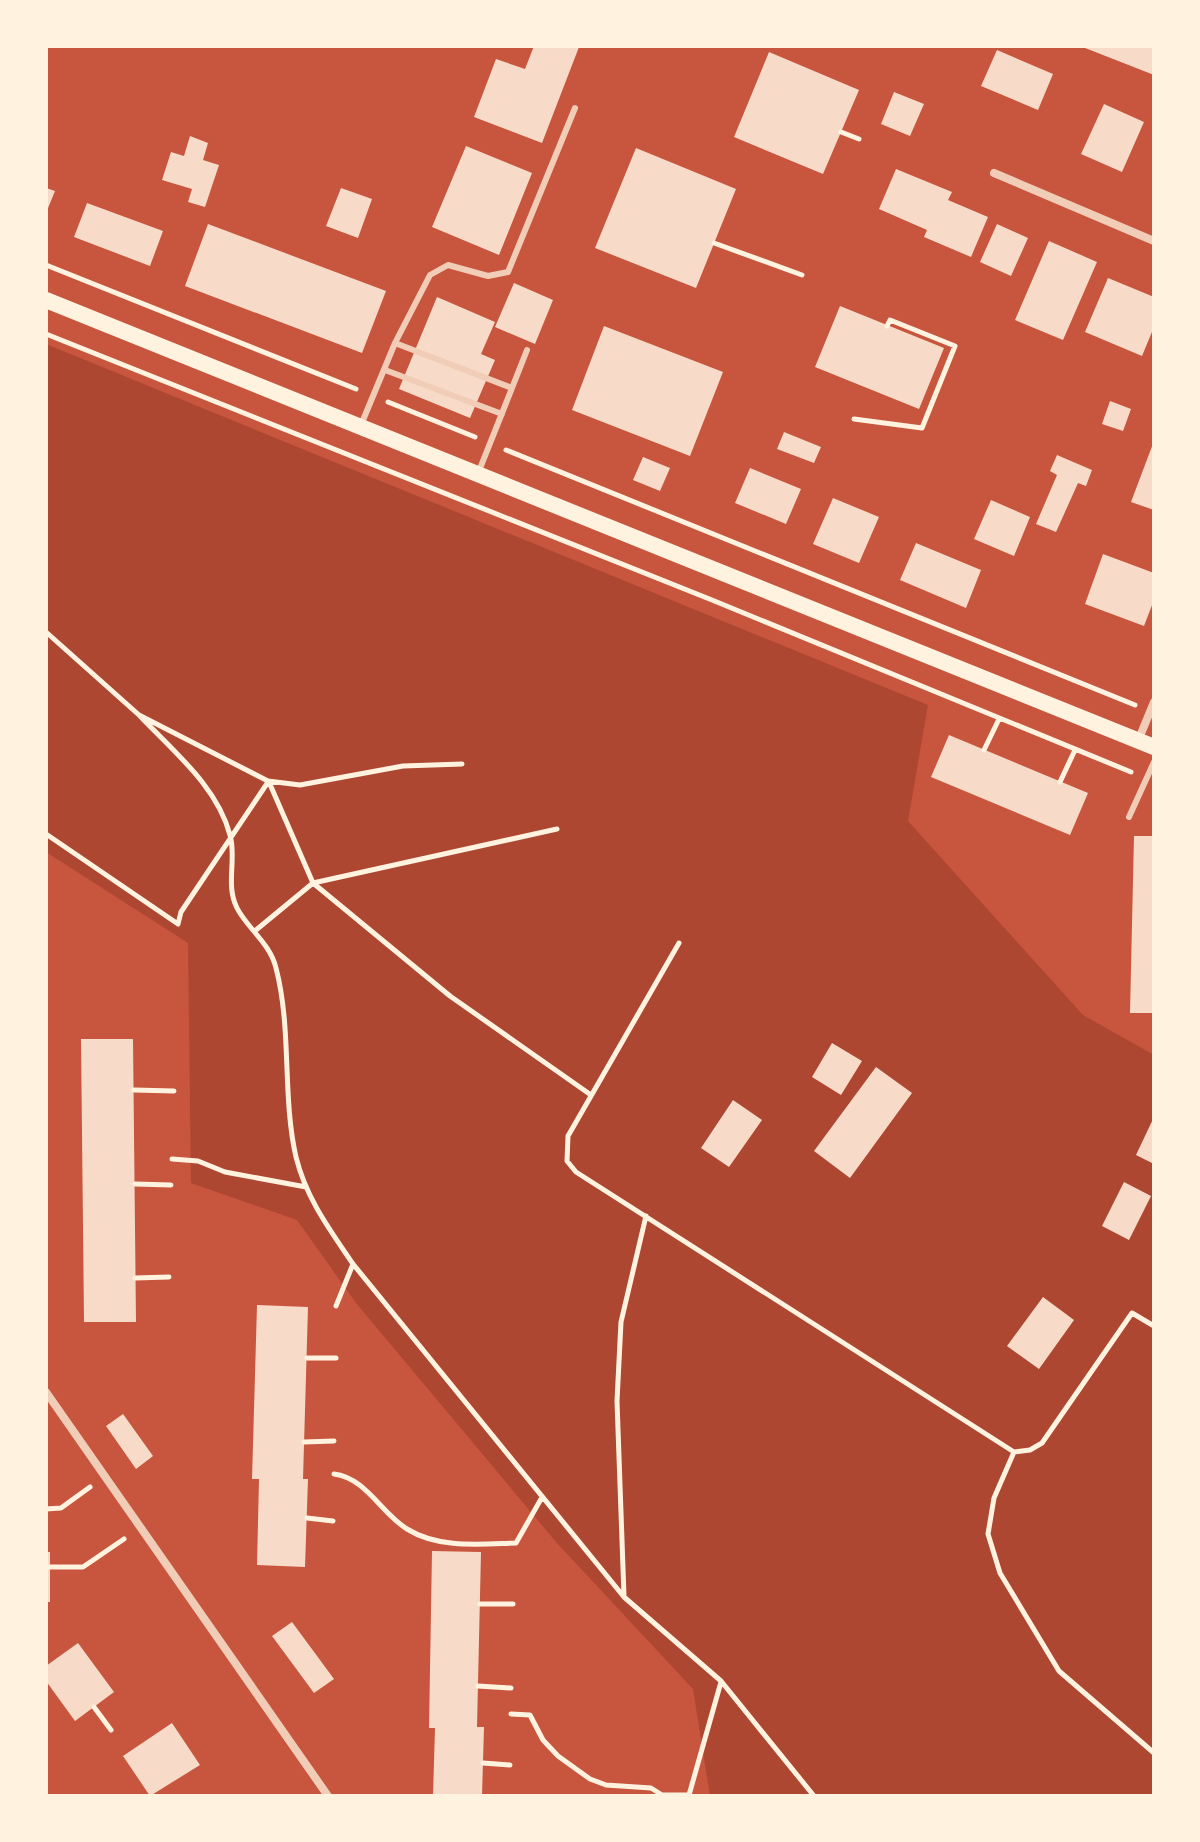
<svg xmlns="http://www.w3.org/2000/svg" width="1200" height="1842" font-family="'PT Sans Narrow',sans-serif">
<rect width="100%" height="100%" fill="#c8553d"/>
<!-- green -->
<path fill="#ae4732" d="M46,344L928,705L908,821L1083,1015L1154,1055V1796H710L693,1689L556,1542L356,1303L297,1220L191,1183L188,943L46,852Z"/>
<!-- building -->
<path fill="#f7dbc8" d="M534,46L579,47L542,143L474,117L496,59L525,69Z
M1080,46H1154V75Z
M997,50L1053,74L1038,110L981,86Z
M769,52L859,90L823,174L734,137Z
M894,92L924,104L910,136L881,124Z
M1104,104L1144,122L1122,172L1081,154Z
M190,136L208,143L203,160L219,165L205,207L188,202L192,189L162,180L171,152L184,156Z
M466,146L532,173L499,255L432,227Z
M636,148L736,189L696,288L595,248Z
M896,169L952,192L948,200L988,217L971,257L924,237L927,230L879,209Z
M46,188L55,191L46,213Z
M341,188L372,199L358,238L326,226Z
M87,203L163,231L150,266L74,237Z
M208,224L386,291L362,353L185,286Z
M997,224L1028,238L1011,276L980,262Z
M1049,241L1097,262L1063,340L1015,320Z
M1108,278L1154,297V327L1142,356L1085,332Z
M514,283L553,300L535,344L495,327Z
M437,297L495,322L481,354L495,360L470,418L399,389Z
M840,306L944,348L919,409L815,367Z
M604,326L723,372L690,456L572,410Z
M1110,401L1131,409L1123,431L1102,424Z
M784,432L821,447L814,463L777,449Z
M1154,441V510L1131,502Z
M1057,455L1092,470L1086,486L1078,483L1056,532L1036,524L1057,475L1050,471Z
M643,457L670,468L660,491L633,480Z
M750,468L801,489L786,524L735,503Z
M833,498L879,517L859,563L813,544Z
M991,500L1030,517L1014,556L974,539Z
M916,543L981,570L966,608L900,580Z
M1103,554L1154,573V600L1144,626L1085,604Z
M949,735L1088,793L1070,835L931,777Z
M1134,836H1154V1013H1130Z
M81,1039H133L136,1322H84Z
M832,1043L862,1061L841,1095L812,1077Z
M876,1067L912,1093L850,1178L814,1151Z
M733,1100L762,1120L729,1167L701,1148Z
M1154,1117V1164L1136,1155Z
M1124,1182L1151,1196L1129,1240L1102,1226Z
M1043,1297L1074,1320L1039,1369L1007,1346Z
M257,1305L308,1307L303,1479H308L305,1567L257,1565L259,1479H252Z
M123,1414L153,1456L136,1469L106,1426Z
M432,1551L481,1552L477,1727H484L482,1796H433L435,1728H429Z
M46,1552H50V1602H46Z
M292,1622L334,1679L314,1693L272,1636Z
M78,1643L114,1692L75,1721L46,1681V1666Z
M172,1723L200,1765L150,1796L123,1756Z"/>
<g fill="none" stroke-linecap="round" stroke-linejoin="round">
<!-- path -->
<path stroke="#fff3e0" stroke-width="5" d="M841,132L859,139
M714,243L802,275
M46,265L356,389
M46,334L712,600L1131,772
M388,402L475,437
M854,419L922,428L955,346L890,320L887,326
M506,450L1135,705
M46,632L139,715L268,781L300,785L403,766L462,764
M139,715C173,751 217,786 230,835C237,859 225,884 237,908C247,928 270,943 276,968C292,1029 282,1096 296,1157C306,1198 330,1230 353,1264L624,1597L721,1681L814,1796
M984,750L999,719
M269,782L313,883L450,996L591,1095
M1060,782L1075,750
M46,834L178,924L181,912L268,782
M256,930L313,883L557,829
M679,943L568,1136L567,1161L576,1172L1014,1452L1030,1450L1042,1443L1132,1313L1154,1326
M134,1090L174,1091
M172,1159L198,1161L225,1172L306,1187
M135,1184L171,1185
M135,1278L169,1277
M336,1306L353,1264
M307,1358H336
M304,1442L334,1441
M1014,1452L994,1498L988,1534L1000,1573L1059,1671L1154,1753
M334,1474C366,1478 381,1513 407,1529C439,1549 481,1544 516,1543L541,1499
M46,1509L61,1508L90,1487
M307,1518L333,1521
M50,1567H83L124,1539
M624,1596L617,1401L621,1322L646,1216
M480,1604H513
M478,1686L511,1688
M94,1707L111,1730
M511,1714L530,1715L543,1740L558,1756L590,1779L606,1785L651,1788L662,1795H689
M483,1763L510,1765
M689,1795L721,1682"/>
<!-- service -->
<path stroke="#f1ccb7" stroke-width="6" d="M395,343L430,275L448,265L488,276L508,272L575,108
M385,370L502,414
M512,388L527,350
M361,425L395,343L512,388L479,471
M1129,817L1154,762"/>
<!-- minor -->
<path stroke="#f1ccb7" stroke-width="8" d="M994,173L1154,241
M1138,741L1154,702
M46,1392L328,1796"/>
<!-- secondary -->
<path stroke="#fff3e0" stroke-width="16" d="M46,300L1154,747"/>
</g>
<!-- border -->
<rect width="1200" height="1842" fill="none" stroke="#fff3e0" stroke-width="96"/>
</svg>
